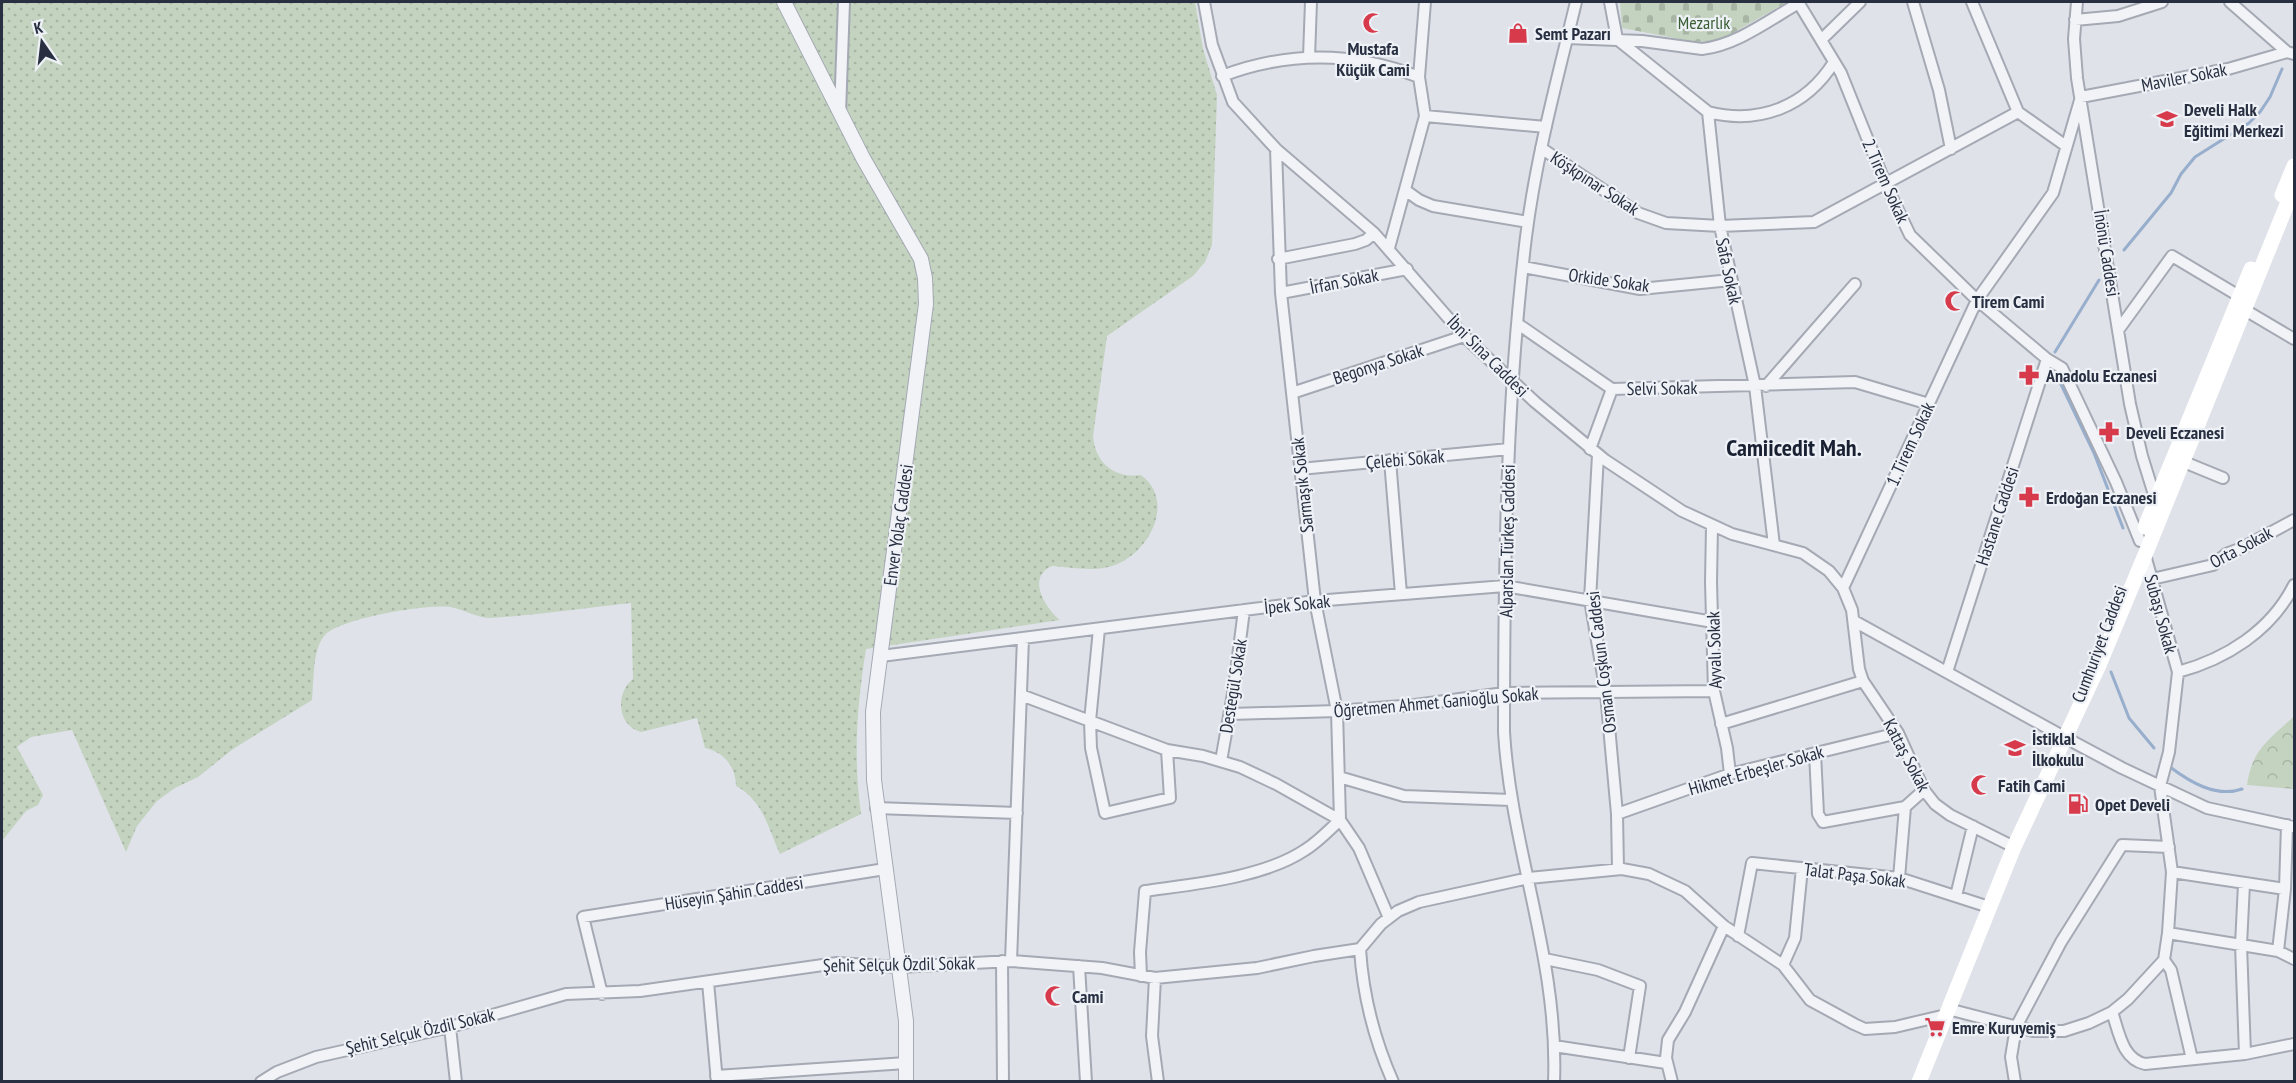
<svg xmlns="http://www.w3.org/2000/svg" width="2296" height="1083" font-family="'PT Sans Narrow',sans-serif">
<defs>
<pattern id="grass-dots" width="8" height="8" patternUnits="userSpaceOnUse" patternTransform="scale(1.5)"><rect width="8" height="8" fill="#c3d3bf"/><path d="M2 2h.1M6 6h.1" fill="none" stroke="#a8b5a5" stroke-width="1.8" stroke-linecap="round"/></pattern>
<pattern id="forest-crowns" width="20" height="18" patternUnits="userSpaceOnUse" patternTransform="scale(1.5)"><rect width="20" height="18" fill="#c3d3bf"/><path d="M2 6a3 3 0 1 1 6 0M12 15a3 3 0 1 1 6 0" fill="none" stroke="#a8b5a5"/></pattern>
<pattern id="cemetery-stones" width="16" height="16" patternUnits="userSpaceOnUse" patternTransform="scale(1.5)"><rect width="16" height="16" fill="#c3d3bf"/><path d="M2 7V4a2 2 0 0 1 4 0v3zM10 15v-3a2 2 0 0 1 4 0v3z" fill="#a8b5a5"/></pattern>
</defs>
<rect width="100%" height="100%" fill="#dfe2e9"/>
<!-- grass -->
<path fill="url(#grass-dots)" d="M2,2H1195L1203,49L1217,95L1212,245L1205,262L1193,276L1107,336L1093,436C1095,463 1115,479 1141,475C1177,502 1148,555 1112,566C1095,572 1070,567 1052,566C1026,577 1045,608 1060,620L866,649C857,705 853,757 861,814L780,854C768,828 763,800 736,786C736,767 724,752 705,748L697,718L641,732C617,726 615,693 633,679L631,603C584,608 537,615 490,618C477,618 463,609 450,607C426,604 344,618 326,634C312,647 314,681 312,700L233,749L198,777L175,788L157,801L137,826L126,852L72,730L31,737L17,747L43,795L38,805L26,811L2,841Z"/>
<!-- forest -->
<path fill="url(#forest-crowns)" d="M2294,716V789L2247,785C2252,748 2270,740 2294,716Z"/>
<!-- cemetery -->
<path fill="url(#cemetery-stones)" d="M1620,2H1787L1724,38L1715,41L1695,42L1622,28Z"/>
<g fill="none" stroke-linecap="round" stroke-linejoin="round">
<!-- stream -->
<path stroke="#97aecc" stroke-width="3" d="M2124,250L2171,193L2181,174L2195,157L2249,123L2260,112L2270,97L2282,69
M2055,352L2099,280
M2057,376L2094,453L2123,528
M2111,672L2129,718L2154,748
M2170,767C2190,782 2216,798 2242,789"/>
<!-- minor casing -->
<g stroke="#a4a9b3" stroke-width="14">
<path id="minor" d="M1204,2L1212,45L1233,102L1276,149L1374,233L1464,336L1535,402L1605,460L1682,511L1732,534L1803,553L1829,571L1843,588L1852,610L1859,669L1863,681L1898,733L1924,790L1935,804L1950,815L2014,847
M1610,2L1617,39L1708,112L1720,226L1755,386L1774,545
M1798,2L1841,73L1886,185L1910,235L1977,300L2047,359L2062,368L2116,482L2140,541
M1913,2L1939,90L1951,149
M1972,2L2018,112L2066,146
M2077,2L2074,39L2077,78L2130,404L2142,456L2156,501
M2230,2L2287,52L2294,54
M2075,20L2118,16L2162,2
M1567,38L1642,41L1702,49C1737,45 1769,20 1799,3
M1822,39L1860,2
M1309,57L1311,2
M1222,76C1288,51 1353,51 1419,77
M1708,112C1759,125 1806,107 1834,62
M840,113L844,2
M1425,116L1546,127
M1541,148L1638,213L1666,223L1720,226L1814,222L2018,112
M1405,190L1419,200L1433,206L1528,222
M1389,248L1425,116L1419,77L1425,2
M1278,259L1355,244L1366,240L1374,233
M1523,267L1640,289L1731,280
M1281,293L1407,269
M2245,310L2294,339
M1518,324L1612,389L1855,382L1929,404
M2119,329L2172,256L2239,296
M1766,386L1855,284
M1292,393L1464,336
M1590,449L1612,389
M1598,455L1590,600L1606,693L1617,814L1618,869
M1390,460L1401,594
M2184,462L2223,478
M1300,469L1509,449
M1712,526L1711,582L1714,691L1727,748L1730,774
M2152,579L2213,565L2226,554L2242,548L2294,520
M1843,588L1977,300L2053,193L2081,97L2228,69L2287,52
M1854,621L2064,737L2122,768L2207,808L2294,827
M1099,629L1090,721L1091,748L1105,813L1170,798L1167,750
M881,656L1315,601L1505,586L1713,622
M1947,672L2047,359
M2178,672C2226,659 2271,631 2294,585
M1021,695L1167,750L1203,756L1240,767L1276,784L1340,820L1359,848L1389,918
M1230,714L1337,711L1415,705L1504,693L1714,691
M1721,724L1863,681
M1815,753L1818,814L1823,822L1905,807L1924,790
M1221,761L1234,688L1244,610
M1339,777L1404,796L1511,800
M876,808L1017,813
M1617,814L1730,774L1898,733
M2172,872L2285,889
M1899,878L1905,807
M2244,884L2241,945L2245,1054
M1956,896L1973,826
M2168,933L2278,951L2294,959
M1738,936L1752,863L1899,878L1989,907
M1360,949C1363,996 1374,1039 1393,1082
M2278,951L2285,889L2287,825
M1545,959L1598,970L1640,986L1629,1058
M2164,960L2171,970L2192,1059
M1002,961L1003,1082
M1011,961L1023,638
M1783,965L1795,938L1802,868
M1079,966L1086,1082
M1141,976L1140,952L1145,891C1194,884 1263,878 1305,850C1318,842 1329,830 1340,820L1337,711L1315,601L1281,293L1276,149
M1155,978L1152,1036L1158,1082
M708,982L717,1082
M602,994L583,917L885,869
M1948,1009L2033,1031H2064L2089,1023L2112,1012L2128,999L2164,960L2168,933L2172,872L2160,786L2169,752L2178,672L2145,555
M2112,1012C2119,1032 2122,1059 2145,1064L2245,1054L2294,1044
M450,1027L456,1082
M1554,1046L1666,1063
M716,1076L906,1063
M261,1082L277,1072L316,1057L450,1027L566,994L640,991L837,963L899,967L1011,961L1102,968L1155,978L1257,968L1314,956L1360,949L1381,924L1398,911L1419,902L1529,878L1622,869L1649,874L1685,891L1724,926L1783,965L1810,1000L1854,1024L1865,1029L1895,1027L1946,1015
M1554,1082C1559,960 1511,850 1504,732C1504,567 1506,401 1526,237C1536,157 1557,80 1576,2
M1672,1082L1666,1058L1668,1040L1685,1012L1724,926
M2015,1082L2011,1057L2016,1027L2061,942L2122,845L2169,847"/>
</g>
<!-- tertiary casing -->
<g stroke="#a4a9b3" stroke-width="16">
<path id="tertiary" d="M784,2L863,158L921,259L925,278L926,304L873,712L874,780L906,1021V1082"/>
</g>
<!-- minor -->
<use href="#minor" stroke="#f2f3f7" stroke-width="10"/>
<!-- tertiary -->
<use href="#tertiary" stroke="#f2f3f7" stroke-width="14"/>
<!-- secondary -->
<path stroke="#fff" stroke-width="15" d="M2282,195L2294,166
M2145,527L2251,269
M1919,1082L2014,847L2099,665L2145,555L2294,187"/>
</g>
<!-- icons -->
<defs>
<g id="mosque-bare" transform="scale(1.62)"><path d="M3.5-4.9A6 6 0 1 0 3.5 4.9A5 5 0 1 1 3.5-4.9Z" fill="#d73b4b" stroke="#eef1f6" stroke-width="2.5" paint-order="stroke"/></g>
<g id="shop-bare" transform="scale(1.62)"><path d="M-5-2.5h2.3a2.7 3.5 0 0 1 5.4 0H5L5.5 6h-11ZM-1.5-2.5h3a1.5 2.3 0 0 0-3 0Z" fill="#d73b4b" stroke="#eef1f6" stroke-width="2.5" paint-order="stroke"/></g>
<g id="school-bare" transform="scale(1.62)"><path d="M0-5L7-2L0 1L-7-2ZM-4 1L0 2.5L4 1V4Q0 6-4 4Z" fill="#d73b4b" stroke="#eef1f6" stroke-width="2.5" paint-order="stroke"/></g>
<g id="pharmacy-bare" transform="scale(1.62)"><path d="M-2-6h4v4h4v4h-4v4h-4v-4h-4v-4h4Z" fill="#d73b4b" stroke="#eef1f6" stroke-width="2.5" paint-order="stroke"/></g>
<g id="fuel-bare" transform="scale(1.62)"><path d="M-5.5-6h7V0h2V4h1.3V-2.5L3-4.5l.8-.8L6-3V5H2.5V1h-1V6h-7ZM-4.2-4.7v3.2H.2V-4.7Z" fill="#d73b4b" stroke="#eef1f6" stroke-width="2.5" paint-order="stroke"/></g>
<g id="supermarket-bare" transform="scale(1.62)"><path d="M-6-5.5h2.5l.6 2H6L4.5 2H-2.5L-4.4-4H-6ZM-1.5 3.2a1.3 1.3 0 1 0 .1 0ZM3 3.2a1.3 1.3 0 1 0 .1 0Z" fill="#d73b4b" stroke="#eef1f6" stroke-width="2.5" paint-order="stroke"/></g>
</defs>
<g fill-rule="evenodd">
<use href="#mosque-bare" x="1373" y="23"/>
<use href="#shop-bare" x="1518" y="33"/>
<use href="#school-bare" x="2167" y="119"/>
<use href="#mosque-bare" x="1955" y="301"/>
<use href="#pharmacy-bare" x="2029" y="375"/>
<use href="#pharmacy-bare" x="2109" y="432"/>
<use href="#pharmacy-bare" x="2029" y="497"/>
<use href="#school-bare" x="2015" y="748"/>
<use href="#mosque-bare" x="1981" y="785"/>
<use href="#fuel-bare" x="2078" y="804"/>
<use href="#mosque-bare" x="1055" y="996"/>
<use href="#supermarket-bare" x="1935" y="1027"/>
</g>
<g text-anchor="middle" dominant-baseline="central" stroke-width="4.5" stroke-linejoin="round" paint-order="stroke">
<!-- park labels -->
<g font-size="18" fill="#395e33" stroke="#eef1f6">
<text x="1704" y="22">Mezarlık</text>
</g>
<!-- poi labels -->
<g font-size="18" font-weight="bold" fill="#272f41" stroke="#eef1f6" text-anchor="start">
<text x="1535" y="33">Semt Pazarı</text>
<text x="1373" y="48" text-anchor="middle">Mustafa<tspan x="1373" dy="21">Küçük Cami</tspan></text>
<text x="2184" y="109">Develi Halk<tspan x="2184" dy="21">Eğitimi Merkezi</tspan></text>
<text x="1972" y="301">Tirem Cami</text>
<text x="2046" y="375">Anadolu Eczanesi</text>
<text x="2126" y="432">Develi Eczanesi</text>
<text x="2046" y="497">Erdoğan Eczanesi</text>
<text x="2032" y="738">İstiklal<tspan x="2032" dy="21">İlkokulu</tspan></text>
<text x="1998" y="785">Fatih Cami</text>
<text x="2095" y="804">Opet Develi</text>
<text x="1072" y="996">Cami</text>
<text x="1952" y="1027">Emre Kuruyemiş</text>
</g>
<!-- street labels -->
<g font-size="18" fill="#272f41" stroke="#eef1f6">
<text transform="translate(2184 77) rotate(-11)">Maviler Sokak</text>
<text transform="translate(1886 181) rotate(66)">2. Tirem Sokak</text>
<text transform="translate(1595 183) rotate(33)">Köşkpınar Sokak</text>
<text transform="translate(2107 253) rotate(81)">İnönü Caddesi</text>
<text transform="translate(1729 271) rotate(78)">Safa Sokak</text>
<text transform="translate(1609 280) rotate(8)">Orkide Sokak</text>
<text transform="translate(1344 281) rotate(-11)">İrfan Sokak</text>
<text transform="translate(1488 356) rotate(45)">İbni Sina Caddesi</text>
<text transform="translate(1378 364) rotate(-18)">Begonya Sokak</text>
<text transform="translate(1662 388) rotate(-1)">Selvi Sokak</text>
<text transform="translate(1910 444) rotate(-65)">1. Tirem Sokak</text>
<text transform="translate(1405 459) rotate(-5)">Çelebi Sokak</text>
<text transform="translate(1302 485) rotate(-96)">Sarmaşık Sokak</text>
<text transform="translate(1997 516) rotate(-72)">Hastane Caddesi</text>
<text transform="translate(898 525) rotate(-82)">Enver Yolaç Caddesi</text>
<text transform="translate(1507 541) rotate(-89)">Alparslan Türkeş Caddesi</text>
<text transform="translate(2241 547) rotate(-28)">Orta Sokak</text>
<text transform="translate(1297 604) rotate(-6)">İpek Sokak</text>
<text transform="translate(2161 614) rotate(75)">Subaşı Sokak</text>
<text transform="translate(2099 644) rotate(-69)">Cumhuriyet Caddesi</text>
<text transform="translate(1714 650) rotate(-92)">Ayvalı Sokak</text>
<text transform="translate(1601 662) rotate(-97)">Osman Coşkun Caddesi</text>
<text transform="translate(1233 686) rotate(-81)">Destegül Sokak</text>
<text transform="translate(1436 702) rotate(-5)">Öğretmen Ahmet Ganioğlu Sokak</text>
<text transform="translate(1907 755) rotate(62)">Kattaş Sokak</text>
<text transform="translate(1756 770) rotate(-16)">Hikmet Erbeşler Sokak</text>
<text transform="translate(1855 875) rotate(7)">Talat Paşa Sokak</text>
<text transform="translate(734 893) rotate(-9)">Hüseyin Şahin Caddesi</text>
<text transform="translate(899 964) rotate(-1)">Şehit Selçuk Özdil Sokak</text>
<text transform="translate(420 1031) rotate(-13)">Şehit Selçuk Özdil Sokak</text>
</g>
<!-- district labels -->
<g font-size="24" font-weight="bold" fill="#192032" stroke="#eef1f6">
<text x="1794" y="447">Camiicedit Mah.</text>
</g>
</g>
<!-- border -->
<rect width="2296" height="1083" fill="none" stroke="#272f41" stroke-width="6"/>
<!-- north arrow -->
<g transform="translate(42 42) rotate(346)" stroke="#eef1f6" stroke-width="4.5" paint-order="stroke">
<path d="M0-4.5L10 22L0 15L-10 22Z" fill="#272f41"/>
<text y="-9" font-size="16" font-weight="bold" text-anchor="middle" fill="#272f41">K</text>
</g>
</svg>
